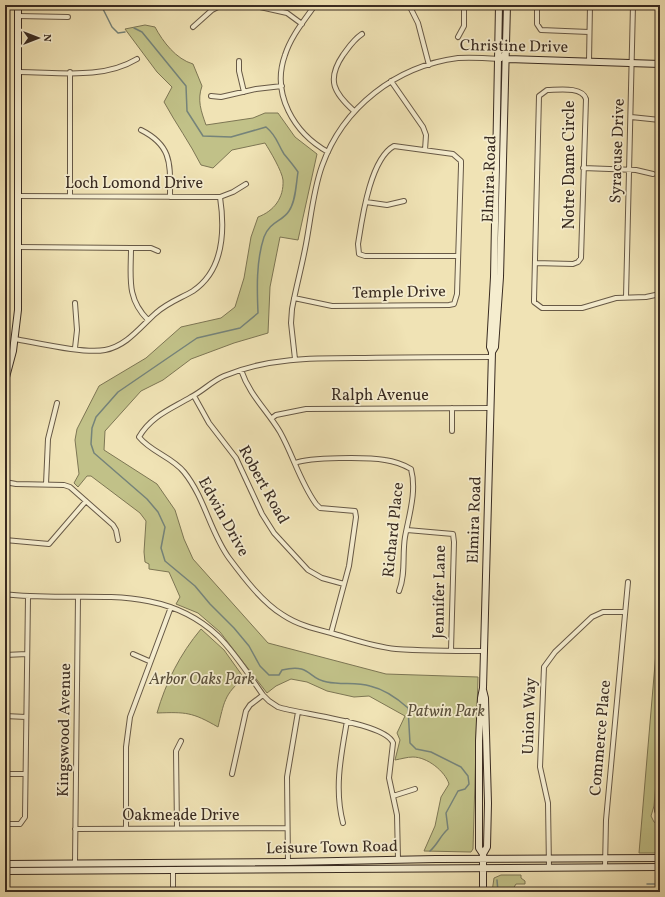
<svg xmlns="http://www.w3.org/2000/svg" width="665" height="897" font-family="Vollkorn,serif">
<rect width="100%" height="100%" fill="#f0e3b5"/>
<filter id="stains"><feTurbulence type="fractalNoise" baseFrequency=".005" numOctaves="4"/><feColorMatrix values="0 0 0 0 .2 0 0 0 0 .09 0 0 0 0 .02 0 0 0 .5 -.17"/></filter>
<radialGradient id="worn" r=".72"><stop offset=".6" stop-color="#630" stop-opacity="0"/><stop offset="1" stop-color="#630" stop-opacity=".3"/></radialGradient>
<!-- green -->
<path fill="#c1c188" stroke="#7d7654" d="M145,25L155,27C163,42 176,59 193,64L202,86C197,100 201,111 206,125L253,118L265,113H278L295,137L317,154L298,240L280,237L270,287L268,333L234,343L191,359L163,380L141,391L105,431L104,450L157,484L175,510L184,539L193,559L268,643L386,674L478,677L473,849L471,852L424,851L435,826L441,797L449,784C445,771 427,757 413,757C407,757 401,759 395,760L400,740L397,733L405,716L369,696L354,697L327,691L307,682L291,679L276,686L267,693L220,632L198,613L176,604L180,597L169,572L149,569V564L145,562L144,552L146,521L140,513L91,476H87L78,487L74,483L79,474L75,440L77,429L99,386L146,358L181,327L221,318L235,307L244,278L251,237L258,217C274,211 284,198 283,180C282,171 270,151 265,143L232,150L213,168L201,165C190,143 176,124 164,102L172,87L157,72L125,29Z
M660,605V736L654,806L651,816L654,822L660,825V853H639Z
M201,629L224,650L244,678C224,694 224,703 218,727C192,712 186,712 157,713C166,682 180,654 201,629Z
M501,875H521V878L525,881V884H516L511,892H492L494,878Z"/>
<g fill="none" stroke-linecap="round" stroke-linejoin="round">
<!-- stream -->
<path stroke="#75837a" stroke-width="1.5" d="M101,5L112,27L118,33L125,32
M159,5L162,7L189,5
M134,28L142,32L186,86L187,111L203,136L231,137L266,127C277,136 277,143 284,154C289,160 294,166 298,172C296,184 296,201 289,211C282,222 270,221 264,237C256,261 257,289 258,313L240,328L197,338L118,392L96,417L92,428L91,444L94,453L147,499L158,512L165,527L161,548L165,561L195,586L210,604L234,628L249,646L260,666L269,675H279L282,670C312,663 307,679 327,682C341,685 357,682 370,686C383,689 398,699 408,708L410,743L416,749L431,752L461,767L468,776L469,784L465,789L458,791L446,813L448,829C440,836 438,844 430,851
M497,880L498,892
M647,884H660"/>
<!-- street casing -->
<g stroke="#675946" stroke-width="6">
<path id="street" d="M251,5L287,13L302,24
M315,5C304,21 291,36 285,55C271,94 294,133 328,152
M409,5L418,23L429,65
M537,5V24L541,30L589,32
M18,16L68,17
M193,27L212,10L222,5
M458,37L464,26V5
M239,61V71L244,92
M589,61L590,5
M19,72C58,72 102,80 137,59
M70,72V196
M391,81L423,127L426,135L425,150
M211,96L221,97L256,89L282,86
M354,111C334,93 326,80 343,55C349,47 353,40 362,34
M631,117L660,120
M141,130C173,146 170,165 170,197
M583,168L636,170L653,174
M18,196L220,197L233,192L246,184
M366,202L387,205L404,201
M18,247L131,248C131,277 126,298 148,320
M131,248H151L158,251
M535,263L573,264L578,262L581,258L586,99C582,86 557,90 547,90L539,96L534,300V302L542,308H582L616,298L646,297L660,294
M626,297L633,5
M294,298L332,306L449,305L454,304L457,294L461,166V161L453,154L394,146C370,159 362,219 358,244L359,254L365,256H458
M15,339C38,343 84,354 105,350C127,346 141,326 156,313C167,303 181,298 193,291C224,270 225,230 220,197
M75,348L77,330L75,303
M295,359L291,323L292,309C296,287 302,266 306,244C311,218 313,191 322,166C343,107 396,66 458,58C472,57 486,58 501,59
M241,370C250,396 267,410 280,432C293,455 300,482 316,504L320,508L355,511L356,517L349,566L331,633
M194,396L209,423L236,458L262,514L274,533L308,570L322,578L344,584
M452,408V431
M272,418L276,415L306,409L490,408
M295,463C310,457 368,457 385,460C393,461 404,465 411,469C417,491 409,515 405,537C402,555 406,574 399,591
M5,482L16,484L64,485L70,487L113,525L116,530L118,540
M46,484L48,439L57,403
M407,530L453,534L454,542L451,650
M5,540L49,544L86,501
M5,594C79,604 158,579 218,636C235,653 249,675 263,695L269,701L278,707C299,714 386,723 393,743L389,778L397,815L398,859
M484,651C455,651 425,651 396,649C374,647 352,639 331,633C315,629 298,625 283,615C262,602 244,578 229,558C210,532 205,498 184,472C172,457 151,452 139,437C151,416 171,409 191,397C203,391 212,381 224,376C269,357 317,358 365,358C407,357 450,357 492,357
M133,654L149,661
M5,655L27,654
M5,716L26,717
M5,774H25
M232,774L246,711L250,705L263,695
M660,778L657,811L660,817
M393,796L415,789
M343,823C334,789 341,755 347,721
M5,824H20L25,817L28,597
M126,828V747L130,717L171,607
M177,828L176,751L181,741
M75,829L287,828
M288,862L287,777L298,712
M75,863L78,597
M605,867L606,820L628,582
M549,868L548,803L540,767L544,667L555,652L592,617L603,612H624
M173,871V892"/>
</g>
<!-- secondary casing -->
<g stroke="#392b21" stroke-width="8">
<path id="secondary" d="M503,56L506,59L660,64
M492,352L495,347L500,277L507,5
M5,381L13,351L18,310V5
M483,854L487,847L488,803L485,698L483,690
M5,864L288,862L436,859L660,858
M5,871L660,867
M483,892V854L479,848V741L481,698L483,688L492,352L490,347L494,277L499,5"/>
</g>
<!-- street -->
<use href="#street" stroke="#f5edcf" stroke-width="4"/>
<!-- secondary -->
<use href="#secondary" stroke="#f5edcf" stroke-width="6"/>
</g>
<g text-anchor="middle" dominant-baseline="central" stroke-width="3.5" stroke-linejoin="round" paint-order="stroke">
<!-- street labels -->
<g font-size="16" fill="#392b21" stroke="#f5edcf">
<text transform="translate(514 47) rotate(1)">Christine Drive</text>
<text transform="translate(618 151) rotate(-88)">Syracuse Drive</text>
<text transform="translate(570 165) rotate(-90)">Notre Dame Circle</text>
<text transform="translate(490 179) rotate(-88)">Elmira Road</text>
<text x="134" y="184">Loch Lomond Drive</text>
<text transform="translate(399 293) rotate(-1)">Temple Drive</text>
<text x="380" y="396">Ralph Avenue</text>
<text transform="translate(263 485) rotate(61)">Robert Road</text>
<text transform="translate(223 517) rotate(61)">Edwin Drive</text>
<text transform="translate(475 520) rotate(-88)">Elmira Road</text>
<text transform="translate(394 530) rotate(-84)">Richard Place</text>
<text transform="translate(440 592) rotate(-89)">Jennifer Lane</text>
<text transform="translate(530 716) rotate(-88)">Union Way</text>
<text transform="translate(65 730) rotate(-89)">Kingswood Avenue</text>
<text transform="translate(601 738) rotate(-85)">Commerce Place</text>
<text x="181" y="816">Oakmeade Drive</text>
<text transform="translate(332 848) rotate(-1)">Leisure Town Road</text>
</g>
<!-- park labels -->
<g font-size="16" font-style="italic" fill="#5b503b" stroke="#f5edcf">
<text x="202" y="680">Arbor Oaks Park</text>
<text x="446" y="712">Patwin Park</text>
</g>
</g>
<!-- margin -->
<rect width="665" height="897" fill="none" stroke="#f0e3b5" stroke-width="20"/>
<rect x="6" y="6" width="653" height="885" fill="none" stroke="#392b21" stroke-width="2"/>
<rect x="10" y="10" width="645" height="877" fill="none" stroke="#392b21"/>
<!-- north arrow -->
<g transform="translate(38 38) rotate(90)" stroke="#f5edcf" stroke-width="3" paint-order="stroke">
<path d="M0-3L7 15L0 10L-7 15Z" fill="#392b21"/>
<text y="-6" font-size="11" font-weight="bold" text-anchor="middle" fill="#392b21">N</text>
</g>
<rect width="100%" height="100%" filter="url(#stains)"/>
<rect width="100%" height="100%" fill="url(#worn)"/>
</svg>
